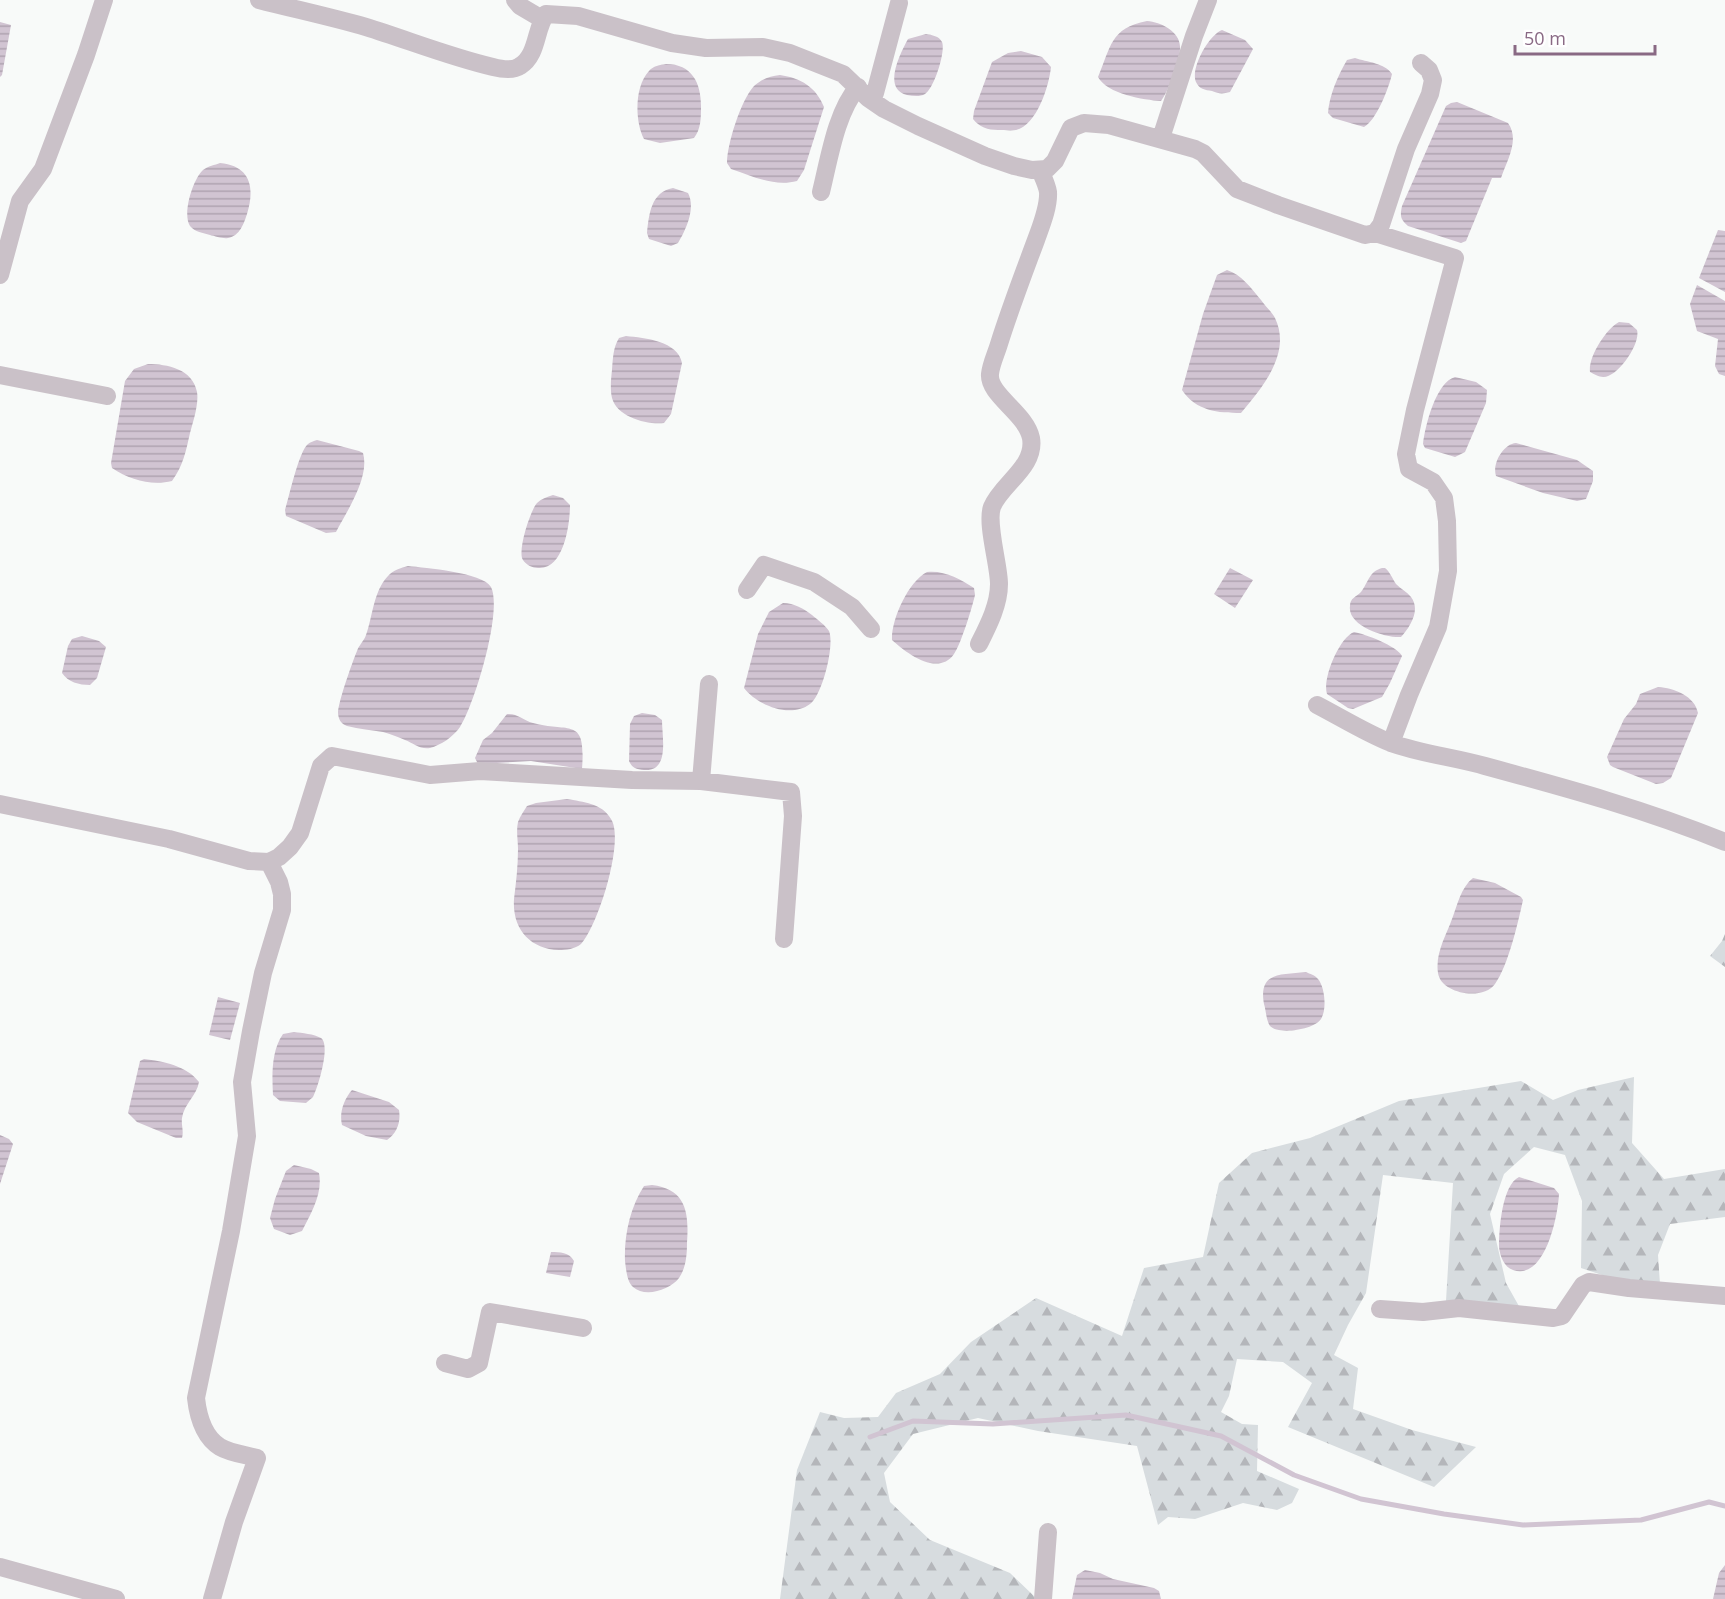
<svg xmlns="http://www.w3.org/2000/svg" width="1725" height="1599" font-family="'Open Sans',sans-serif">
<defs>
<pattern id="forest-firs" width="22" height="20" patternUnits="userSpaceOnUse" patternTransform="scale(1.5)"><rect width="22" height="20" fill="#d7dcdf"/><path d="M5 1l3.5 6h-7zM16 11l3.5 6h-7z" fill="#b4b6ba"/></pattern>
<pattern id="water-rules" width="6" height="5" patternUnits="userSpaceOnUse" patternTransform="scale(1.5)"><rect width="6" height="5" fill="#d1c4d2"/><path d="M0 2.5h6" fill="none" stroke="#afa3b0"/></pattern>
</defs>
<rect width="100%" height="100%" fill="#f8faf9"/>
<!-- forest -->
<path fill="url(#forest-firs)" d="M1725,934V967L1710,956L1722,941Z
M1634,1077L1632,1143L1664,1179L1725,1169V1217L1670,1224L1658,1255L1660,1284L1617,1280L1581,1268L1582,1201L1565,1155L1534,1147L1504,1174L1490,1214L1506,1283L1520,1308L1446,1301L1453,1183L1383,1175L1366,1293L1348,1325L1334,1355L1358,1368L1353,1409L1412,1430L1476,1447L1434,1487L1288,1427L1312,1383L1283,1362L1237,1359L1229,1396L1221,1412L1242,1424L1258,1425L1257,1471L1299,1489L1292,1503L1277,1510L1243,1503L1195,1519L1168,1517L1158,1525L1137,1446L1038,1431L978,1418L913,1434L884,1473L890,1502L930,1540L1010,1573L1035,1597V1599H780L797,1470L820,1412L844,1418L878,1417L896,1393L940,1374L971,1342L1036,1298L1122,1336L1144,1268L1203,1257L1219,1183L1252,1153L1310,1138L1399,1101L1521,1081L1553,1100L1578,1090Z"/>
<!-- water -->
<path fill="url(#water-rules)" d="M1147,21C1161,22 1181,32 1180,48C1180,56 1177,64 1174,71C1171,81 1168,91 1161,101C1144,100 1107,94 1098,77C1111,47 1110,28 1147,21Z
M0,22L11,25L2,75L0,77Z
M1222,30L1245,40L1253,49L1230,92C1223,94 1219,94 1212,91C1205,90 1199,89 1196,82C1190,68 1209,35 1222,30Z
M926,34C932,35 939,36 942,42C946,51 934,89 925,94C920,97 913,96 907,95C882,89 900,54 908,39Z
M1021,51L1042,57L1051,67C1049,86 1037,125 1016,130C1011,131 1003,130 998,130C988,130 979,127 973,119L974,111L992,62L1008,53Z
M1355,58C1367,62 1385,63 1392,74C1389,88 1376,121 1364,127L1333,118L1328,113C1329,96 1338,75 1347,60Z
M666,64C692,64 701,83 701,106C701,118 701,129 694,138L660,143L644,139C635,122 634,87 649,71C653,66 660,65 666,64Z
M780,75C801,78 816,87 824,107L804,170L797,181C774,187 752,176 731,169L727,163C727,144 741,100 754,86C762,79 770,76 780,75Z
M1457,102L1508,123C1520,140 1507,160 1501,178H1492L1466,241L1461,243L1408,226C1400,219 1400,216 1402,206L1446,106L1451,103Z
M220,163C251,166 255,188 247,214C244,223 240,236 228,238C223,239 215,236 210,235C203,233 195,232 190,226C182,214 193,179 203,170C208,166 215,165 220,163Z
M673,188L688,193C696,208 686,230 678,243L671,246L649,239L647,233C649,214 651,192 673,188Z
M1718,230L1725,231V292L1699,278Z
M1227,270C1242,275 1251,288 1261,300C1265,306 1272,312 1275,318C1292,353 1262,388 1241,413C1218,413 1196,411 1182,390L1203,314L1217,275Z
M1697,285L1725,301V376L1719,374L1715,366L1718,339L1697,331L1690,304Z
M1619,322L1629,323L1637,330C1641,344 1617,378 1603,377C1599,377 1594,374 1590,372C1588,357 1606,329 1619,322Z
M626,336C645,338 678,341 682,363L671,414L664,423C647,425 617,417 612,398C610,389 611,379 612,370C613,358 613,348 619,338Z
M148,364C167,364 193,369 197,392C199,404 193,422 190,433C186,451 183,466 172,481C152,486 130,480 112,468L111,463L125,381L134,369Z
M1455,377L1476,382L1487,390L1486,403L1465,452L1455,457L1425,448L1423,444C1425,426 1436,382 1455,377Z
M317,440L359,451L363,453C370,477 347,511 336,532L326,533L286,516L285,510C289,497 299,451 308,444C310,442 314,441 317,440Z
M1516,443L1577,460L1593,471V481L1586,499L1577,501L1543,493L1496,476C1492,464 1503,444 1516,443Z
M553,495L563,498L570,505C570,524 564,570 538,568C533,568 526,565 523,560C517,552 530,511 537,503C541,499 547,497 553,495Z
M408,566C425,568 482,572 491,587C503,611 474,706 460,727C453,737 441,745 430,748C421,750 413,743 405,740C398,737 391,734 383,732C372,730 359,729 347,726C341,724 338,719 338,712C339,700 352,663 357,651C359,645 364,641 366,635C373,616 373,592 388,576C393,570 401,568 408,566Z
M1230,568L1253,580L1235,608L1214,594Z
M1382,568H1385C1390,572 1392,578 1396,584C1401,589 1407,592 1411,597C1421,610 1410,627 1401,637C1386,638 1347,626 1350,606C1350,598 1356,597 1361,592C1366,586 1368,577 1374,572C1376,570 1379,569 1382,568Z
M927,572C944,570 960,579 974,588L975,595C972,608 961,644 954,654C938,677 906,653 892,640C891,620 908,582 927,572Z
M783,603C794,603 804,609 812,615C818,620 825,625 829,631C835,645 822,696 810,704C790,719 757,705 744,688L758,634L769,612Z
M1354,632C1365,634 1397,646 1402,656L1390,683L1382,697L1353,709L1348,708L1327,694C1322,679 1339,638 1354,632Z
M82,636L99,641L106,647L97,678L90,685C79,685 68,682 62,673L68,646L72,639Z
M1658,687C1674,688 1695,696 1698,713L1671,778L1663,783L1656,784L1613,767L1610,765L1607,757L1624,719L1636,704L1640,694Z
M642,713L655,715L662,720C662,737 670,772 644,770C636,769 632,768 629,761L630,724L634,716Z
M507,714C517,713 523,720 533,723C571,733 586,716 582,769L531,761L478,764L475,758L483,740L492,733Z
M567,799C583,802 602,803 611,819C625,840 598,926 581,944C575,949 566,950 559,950C530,949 512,929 514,899C516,883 518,866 518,849C518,840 516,831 518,822C520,816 524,811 527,806L536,803Z
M1473,878L1495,883L1521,897L1523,900C1518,923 1508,966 1495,984C1483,1001 1441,994 1438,973C1435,953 1446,936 1452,919C1457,906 1461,887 1473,878Z
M1306,972C1310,974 1315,975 1318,979C1325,987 1327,1010 1321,1019C1314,1030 1278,1035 1270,1026C1266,1020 1266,1010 1264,1004C1258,971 1282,975 1306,972Z
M218,997L240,1003L230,1040L209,1035Z
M294,1032C302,1033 314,1034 321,1038C331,1045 318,1087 313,1097C312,1098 307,1102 306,1103L280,1101L273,1095C272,1076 271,1051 283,1034Z
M144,1059C163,1061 187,1066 199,1082C197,1095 184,1104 182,1118C181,1125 184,1131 182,1138H176L137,1122L128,1113L140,1061Z
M352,1090L389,1102L399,1110C401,1122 397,1133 387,1140L366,1136L342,1125C339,1113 344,1099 352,1090Z
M0,1135L9,1139L13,1144L0,1184Z
M294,1165L311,1169L319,1173C323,1194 311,1213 302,1231L290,1235L274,1229L270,1218L275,1199L286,1171Z
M1519,1177L1554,1188L1559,1194C1558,1216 1545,1281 1513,1270C1504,1267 1500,1256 1499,1247C1499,1229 1502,1185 1519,1177Z
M652,1185C687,1189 689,1214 687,1243C687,1255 686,1268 679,1278C670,1290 645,1298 633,1287C627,1282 626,1269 625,1261C624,1235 630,1208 644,1186Z
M551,1252C560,1252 569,1252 574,1261L570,1277L546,1273Z
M1725,1565V1599H1713L1719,1573Z
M1085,1570L1100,1573L1113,1579L1154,1588L1159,1591L1161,1599H1072L1077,1575Z"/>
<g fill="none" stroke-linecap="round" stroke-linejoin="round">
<!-- stream -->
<path stroke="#d1c4d2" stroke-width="5" d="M870,1437L913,1421L993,1424L1126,1415L1221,1436L1294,1475L1361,1499L1444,1514L1523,1525L1641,1520L1709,1502L1725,1506"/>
<!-- street -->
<path stroke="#cac1c8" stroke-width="18" d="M259,0C294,9 331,17 366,27C408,40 450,57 493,67C501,69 513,71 520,66C538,55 535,29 546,14L578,16L672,43L706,48L763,47L790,53L843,74L868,98L884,109L918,126L985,156L1014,166L1032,170L1047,169L1055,161L1071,128L1084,123L1109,125L1195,149L1203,153L1237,189L1278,205L1365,235L1375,233L1381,225L1406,149L1430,94L1433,80L1429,70L1421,63
M515,0L520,6L542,19
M872,100L875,93L899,3
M1161,138L1194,36L1208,0
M821,192C829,160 836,112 858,87
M1375,233L1455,258L1415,410L1406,454L1409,469L1433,482L1444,498L1447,521L1448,571L1438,627L1409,695L1391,743
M0,275L20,201L43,169L86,55L104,0
M0,375L107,396
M747,590L764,565L814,582L852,607L871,629
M979,644C988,626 999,605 999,584C999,565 986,523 992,507C1001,484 1036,467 1031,438C1026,413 988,395 990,374C991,364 996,354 999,344C1010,309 1023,275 1036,240C1041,226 1049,207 1048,192C1047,185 1043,177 1040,170
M1317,705C1342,718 1366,733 1391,743C1422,754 1453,757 1485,766C1566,788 1647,810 1725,842
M701,781L709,684
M0,804L169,839L249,861L269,862L279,857L290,847L300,833L321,766L332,756L430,775L480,771L632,780L701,781L791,792L793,816L784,939
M1380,1309L1423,1312L1459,1308L1553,1318L1562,1316L1583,1285L1589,1282L1629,1288L1725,1296
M445,1363L468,1369L479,1363L490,1312L583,1328
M0,1567L116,1599
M212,1599L234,1522L257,1458C246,1455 230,1453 220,1447C204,1437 198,1416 196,1398L231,1231L247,1136L242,1082L251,1031L263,973L282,910V894L279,882L269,862
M1043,1599L1048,1532"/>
</g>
<!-- scale -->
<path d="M1515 45v9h140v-9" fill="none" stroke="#896984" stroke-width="3"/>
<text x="1524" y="45" font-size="18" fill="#896984" stroke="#ffffff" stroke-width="4.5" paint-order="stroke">50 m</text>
</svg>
